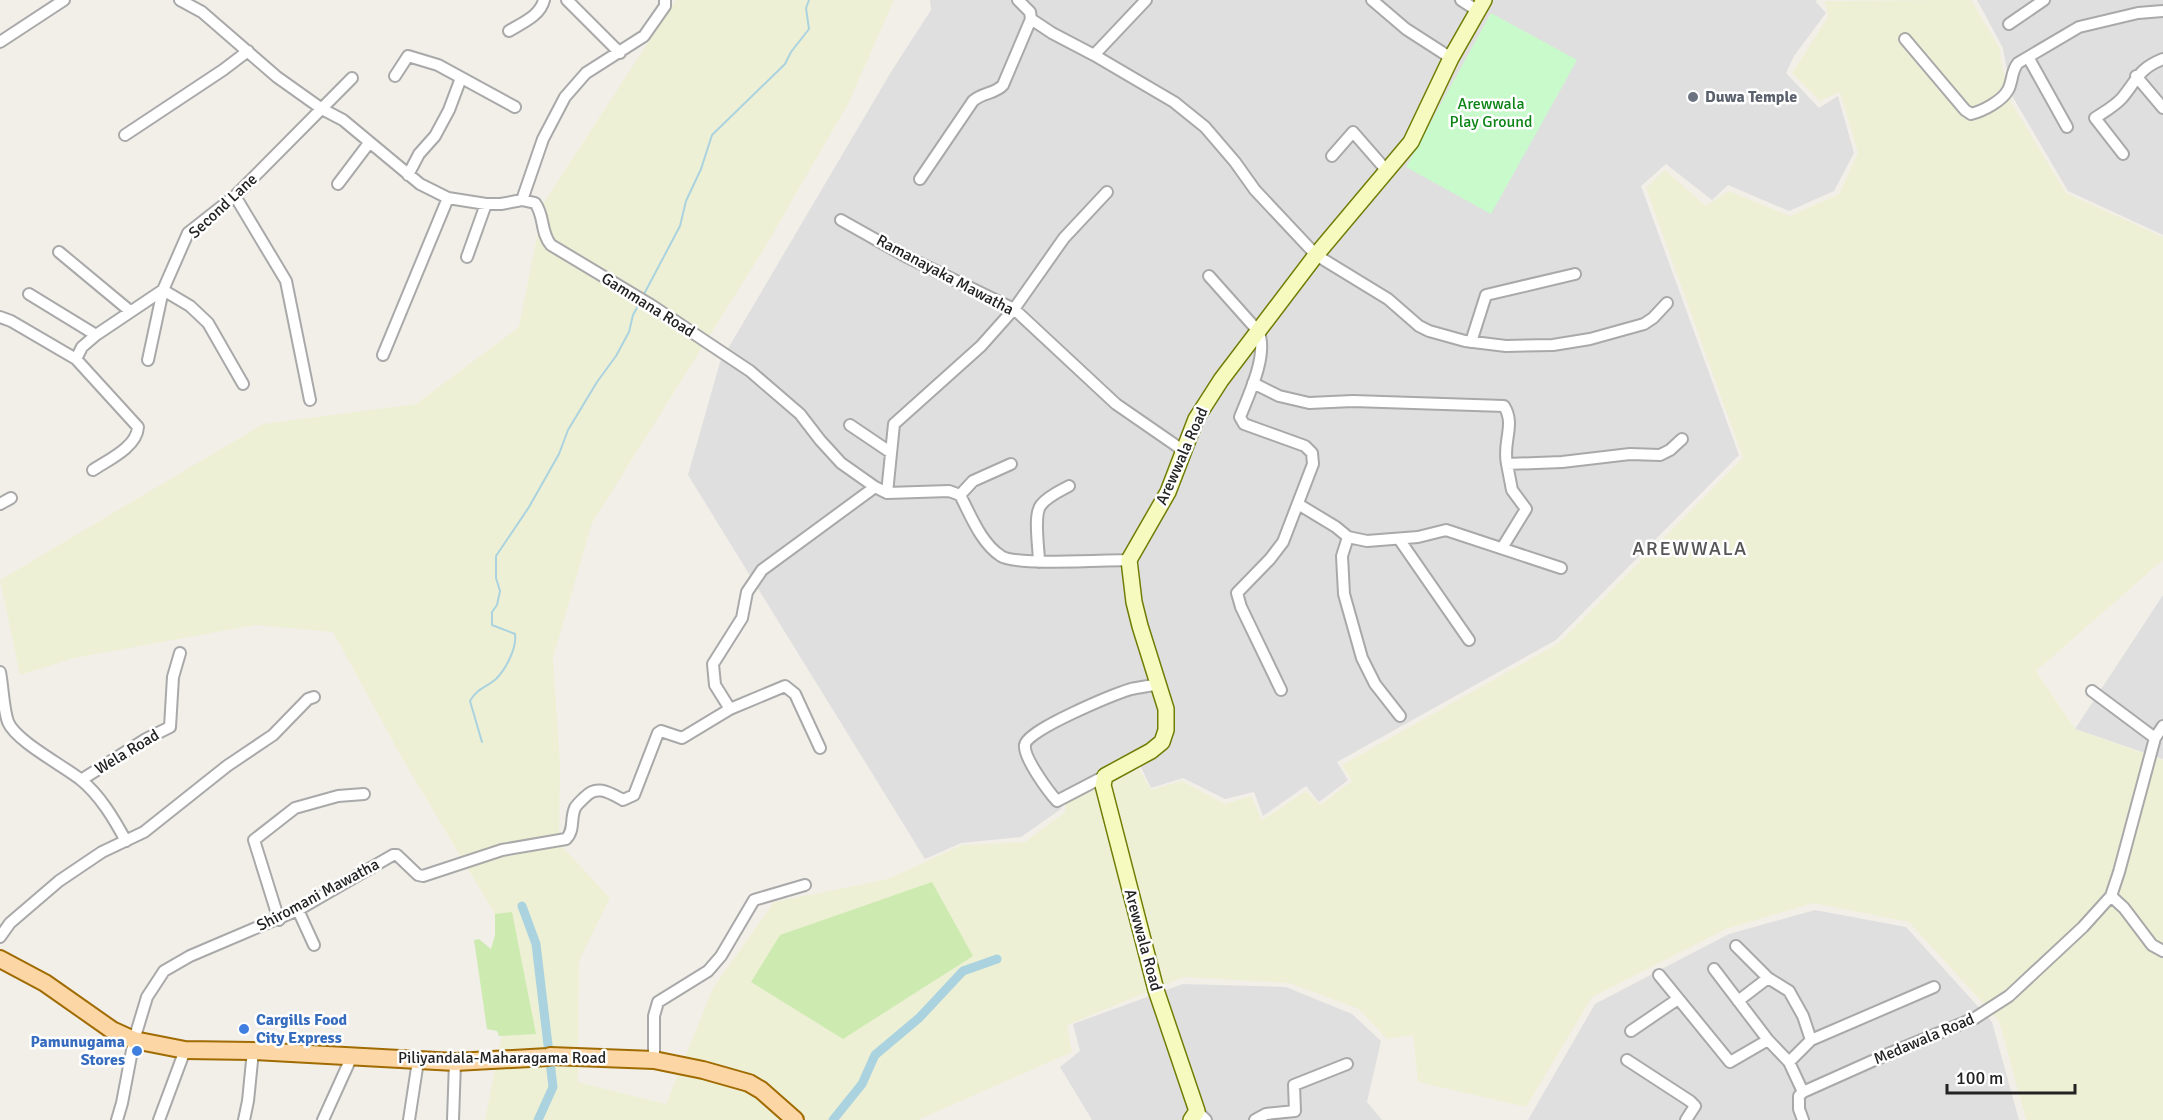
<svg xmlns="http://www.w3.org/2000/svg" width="2163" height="1120" font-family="Signika,sans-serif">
<rect width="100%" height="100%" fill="#f2efe9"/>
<!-- residential -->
<path fill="#e0dfdf" d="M930,0H1817L1816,2L1826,13L1794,56L1786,73L1819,108L1838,96L1854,153L1834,191L1789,211L1728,185L1712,200L1666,164L1641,186L1739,455L1556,640L1337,762L1348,780L1319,802L1306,786L1263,816L1254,792L1225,799L1183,778L1151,788L1140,765L1062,798L1061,809L1021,837L961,843L925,859L688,475L720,362L891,72L931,10Z
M1977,0H2163V235L2068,191L2011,94L2003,48Z
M2163,595V759L2075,729Z
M1815,910L1906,927L1992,1022L2019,1120H1528L1595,1004L1729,934Z
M1183,984L1286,987L1352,1014L1381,1041L1367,1102L1382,1120H1092L1060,1067L1080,1051L1073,1024Z"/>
<!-- farmland -->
<path fill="#eef0d5" d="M676,0H894L849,102L764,249L592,523L553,658L560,763L559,843L610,898L579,961L578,1082L666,1104L713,988L774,902L888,879L962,845L1025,842L1065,812L1066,799L1139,769L1151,790L1182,781L1225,804L1251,796L1262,820L1306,791L1320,805L1352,781L1342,765L1559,643L1743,458L1646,188L1665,170L1706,206L1729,191L1790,216L1839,194L1858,153L1840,92L1820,101L1792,73L1828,17L1825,1L1971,0L1999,47L2008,97L2066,193L2163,237V560L2036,671L2075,729L2163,760V1120H2026L1999,1021L1909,922L1813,903L1726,929L1592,997L1526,1107L1418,1082L1413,1035L1387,1039L1359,1009L1289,983L1184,977L1067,1025L1072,1052L918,1120H485L518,953L402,758L333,632L255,625L74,658L20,675L0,580L263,424L416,404L519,327L544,202Z"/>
<!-- grass -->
<path fill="#cdebb0" d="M932,882L973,956L843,1039L751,982L780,935Z
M512,912L536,1034L499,1036L497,1031L487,1029L474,940L479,939L491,949L495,935V914Z"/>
<!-- park -->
<path fill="#c8facc" d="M1491,13L1577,60L1491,214L1406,167Z"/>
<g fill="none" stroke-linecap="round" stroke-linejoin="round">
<!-- stream -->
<path stroke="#aad3df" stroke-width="2" d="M643,296L680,226L686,201L701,169L712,135L785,64L791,52L809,29L806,8L809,0
M482,742L470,701C477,688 486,688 496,679C506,669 517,648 515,634L492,625V612L497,605L500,591L496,578V556L529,507L559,454L568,430L597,382L616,356L629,332L633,315L639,304"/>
<!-- canal -->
<path stroke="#aad3df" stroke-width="9" d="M522,906L536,944L553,1087L538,1120
M833,1120L862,1084L875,1055L919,1018L963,971L997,959"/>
<!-- street casing -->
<g stroke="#a9a9a9" stroke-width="14">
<path id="street" d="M180,0L202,12L277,77L322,109L343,120L420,184L448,198L486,204H501L522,200L535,203C545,216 540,232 551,245L651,305L750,371L800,414L820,440L841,463L875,487L887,493L949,491L960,495C971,516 981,543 1001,556C1015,566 1107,560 1129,560
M567,0L620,53
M1018,0L1030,12L1031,19L1052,33L1094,55L1146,0
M1372,0L1406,29L1451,58
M1461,0L1478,11
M2009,24L2044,0
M509,31C522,23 540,16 544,0
M1905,39L1965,110L1971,114C1983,111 2002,101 2008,90C2013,81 2011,71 2018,63L2079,27L2138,13L2163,11
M0,42L64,0
M1094,55L1174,102L1205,127L1235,162L1255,190L1316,255L1388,299L1419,326L1429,331L1465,341L1506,346L1553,345L1590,339L1644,324L1653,318L1667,303
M2028,57L2067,127
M395,76L408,56L438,65L515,107
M2136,76L2163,108
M125,135L223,70L248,51
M2123,154L2095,118C2104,112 2115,106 2122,98C2138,79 2138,69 2163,59
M1332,156L1353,132L1387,171
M408,175L419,154L435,136L449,110L461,78
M920,179L973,101C983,92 995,94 1003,85L1031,19
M338,184L369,143
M235,196L286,281L310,400
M522,200L543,139L565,97L586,73L644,36L665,6V0
M841,220L905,256L1014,309L1116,404L1184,451
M59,252L130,311
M467,257L486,204
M1209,276L1258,331C1269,353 1249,394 1240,417L1244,424L1305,446L1312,453L1313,464L1283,542L1270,559L1237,593L1241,607L1281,690
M29,294L96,335
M0,317L11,321L76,359L138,427C137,447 108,460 93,470
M1471,342L1486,295L1575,274
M383,355L448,198
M76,359L82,347L96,335L163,290L188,233L235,196L352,78
M148,360L163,290L190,306L208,323L243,384
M1253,383L1279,396L1309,403L1353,401L1504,406C1516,425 1502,442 1507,464L1562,462L1630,454L1660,455L1670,450L1682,439
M850,425L890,452
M887,493L894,424L981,346L1014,309L1064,238L1107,192
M960,495L973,481L1011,464
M0,504L11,498
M1298,504L1336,527L1348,537L1367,541L1418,537L1446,530L1561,568
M1348,537L1342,556L1344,594L1362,658L1375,684L1400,716
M1399,539L1469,640
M1502,548L1526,509L1512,490L1507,464
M1039,562C1039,549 1033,514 1041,505C1048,496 1060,491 1069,486
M0,672C3,687 3,707 8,722C16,741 62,765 80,779C100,795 114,819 126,841
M730,709L715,685L713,664L742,618L747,592L762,570L875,487
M2155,738L2163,726
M1105,776L1057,801C1048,791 1023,757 1025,745C1026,730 1115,694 1131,689C1140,687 1150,686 1159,684
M81,780L146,739L170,727L173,677L180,653
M2111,896L2124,908L2152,945L2163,951
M298,910L314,945
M279,920L254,840L295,808L338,796L364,794
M0,937L10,923L59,881L102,852L144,832L227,766L273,735L308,699L314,697
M1736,946L1768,978L1789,991L1803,1016L1811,1040L1789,1062
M1714,969L1768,1040
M1659,975L1730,1062L1768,1040L1789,1062L1803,1092
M1738,1001L1768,978
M1631,1031L1678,999
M1811,1040L1934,987
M654,1060V1016L658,1002L708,971L721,956L754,900L805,885
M1627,1060L1690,1101L1695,1106L1686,1120
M1197,1111L1206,1120
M117,1120L122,1103L134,1040L147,997L164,971L190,956L298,910L393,855H397L418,875L423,876L502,850L566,839C575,830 570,819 575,808C577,804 582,800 585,797C597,784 610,793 623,800L634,795L658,733L661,731L682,738L730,709L785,686L795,694L820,748
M159,1120L185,1050
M244,1120L248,1101L253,1051
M323,1120L352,1056
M409,1120L418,1061
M453,1120L455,1062
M1255,1120L1266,1114L1295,1111L1294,1085L1347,1064
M1803,1120L1799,1109V1096L1803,1092L1888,1054L1975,1018L2009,996L2083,927L2111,896L2119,872L2155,738L2092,691"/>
</g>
<!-- secondary casing -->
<g stroke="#707d05" stroke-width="18">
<path id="secondary" d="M1191,1120L1197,1111L1156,990L1103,785L1105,776L1151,751L1162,742L1166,730V709L1140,626L1134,602L1129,560L1168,492L1196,419L1221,380L1316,255L1411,142L1451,58L1484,0"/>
</g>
<!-- primary casing -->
<g stroke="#a06b00" stroke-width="20">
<path id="primary" d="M0,959L45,983L112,1030L134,1040L185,1050L253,1051L455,1062L548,1057
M550,1056L654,1060L703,1070L749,1083L761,1090L795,1120"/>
</g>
<!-- street -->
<use href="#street" stroke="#fff" stroke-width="10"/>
<!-- secondary -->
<use href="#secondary" stroke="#f7fabf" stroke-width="15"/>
<!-- primary -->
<use href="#primary" stroke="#fcd6a4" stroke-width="16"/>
</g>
<!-- markers -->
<circle fill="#6b7280" stroke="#fff" stroke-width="2" cx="1693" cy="97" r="6"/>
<g fill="#3f7fe0" stroke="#fff" stroke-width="2">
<circle cx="244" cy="1029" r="6"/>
<circle cx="137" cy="1051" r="6"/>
</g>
<g text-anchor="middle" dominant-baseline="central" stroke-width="5" stroke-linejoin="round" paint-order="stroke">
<!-- worship labels -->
<g font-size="16" font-weight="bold" fill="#5b616d" stroke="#fff" text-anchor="start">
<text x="1705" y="97">Duwa Temple</text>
</g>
<!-- park labels -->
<g font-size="16" fill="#0c8416" stroke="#fff">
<text x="1491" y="104">Arewwala<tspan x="1491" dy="18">Play Ground</tspan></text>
</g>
<!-- street labels -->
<g font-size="16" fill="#222" stroke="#fff">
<text transform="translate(223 206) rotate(-43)">Second Lane</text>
<text transform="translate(945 275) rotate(28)">Ramanayaka Mawatha</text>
<text transform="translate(648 305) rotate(32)">Gammana Road</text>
<text transform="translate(1182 456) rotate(-66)">Arewwala Road</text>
<text transform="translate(127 752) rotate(-31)">Wela Road</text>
<text transform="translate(318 895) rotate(-28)">Shiromani Mawatha</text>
<text transform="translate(1143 940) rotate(75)">Arewwala Road</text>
<text transform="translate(1924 1039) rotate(-23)">Medawala Road</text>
<text x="502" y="1058">Piliyandala-Maharagama Road</text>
</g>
<!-- shop labels -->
<g font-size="16" font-weight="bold" fill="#366cbe" stroke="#fff" text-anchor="start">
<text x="256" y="1020">Cargills Food<tspan x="256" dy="18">City Express</tspan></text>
<text x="125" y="1042" text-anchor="end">Pamunugama<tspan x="125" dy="18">Stores</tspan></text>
</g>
<!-- quarter labels -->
<g font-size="20" letter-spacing="1.5" fill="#555" stroke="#fff">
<text x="1690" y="548">AREWWALA</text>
</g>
</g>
<!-- scale -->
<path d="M1947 1084v9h128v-9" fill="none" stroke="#222222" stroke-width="3"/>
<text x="1956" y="1084" font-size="18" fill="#222222" stroke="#ffffff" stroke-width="4.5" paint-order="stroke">100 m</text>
</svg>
